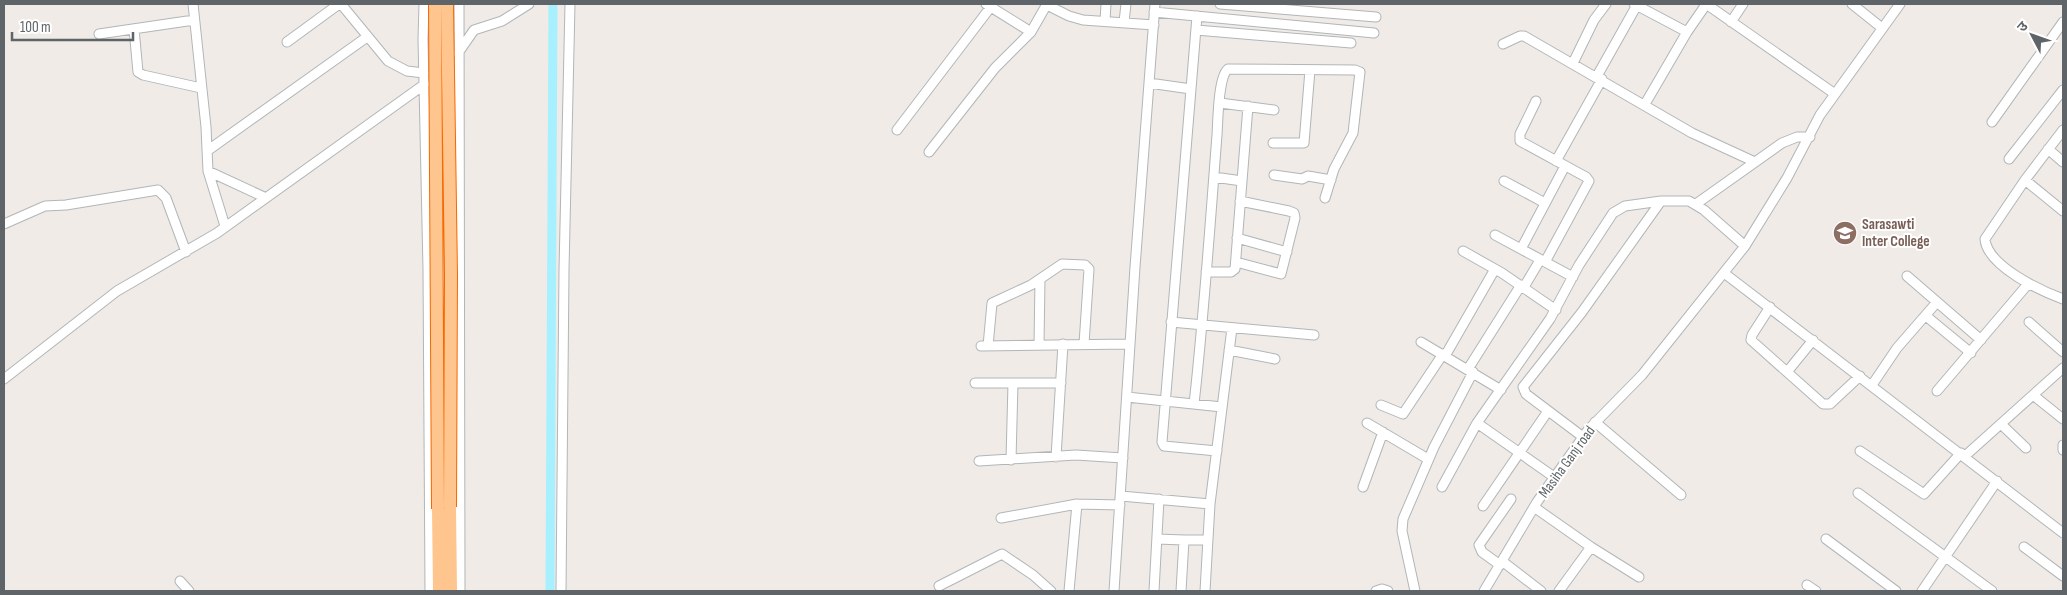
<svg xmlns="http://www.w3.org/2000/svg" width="2067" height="595" font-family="'Sofia Sans Condensed','Noto Sans Devanagari',sans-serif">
<rect width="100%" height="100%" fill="#f0ebe6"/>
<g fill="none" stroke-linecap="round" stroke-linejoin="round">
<!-- canal -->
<path stroke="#a7f0ff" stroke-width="9" d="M550,591L553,4"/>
<!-- minor casing -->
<g stroke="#b1b6b9" stroke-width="11">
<path id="minor" d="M193,4L206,127L208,171L225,226
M341,4L388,61L407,71L424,73
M424,4L423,39L428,269L430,591
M459,4L460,591
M986,4L1031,32
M1220,4L1376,17
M1634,4L1687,32
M1852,4L1882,28
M1047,5L1069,16L1083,20L1154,25
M1154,12L1374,33
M1197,16L1162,442L1164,446L1217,451
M1105,21L1106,4
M1124,22L1126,4
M1731,22L1743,4
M134,29L138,72L143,75L201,88
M1196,30L1351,43
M99,34L194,20
M287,42L339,4
M1503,44L1520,36H1524L1692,133L1755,162
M458,53L474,30L502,21L529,4
M1573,63L1594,20L1606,4
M1597,76L1637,5
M1149,83L1191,89
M1536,101L1520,134V141L1586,177L1589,181L1545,262
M1220,103L1274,110
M1645,104L1687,32L1705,6H1709L1835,94
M1992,122L2063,22
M897,130L993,4
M2063,130L2025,180L1985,239C1987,266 2041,291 2063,299
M1273,143H1304L1310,70
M2048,149L2063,162
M207,151L367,37
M929,152L995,68L1031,32L1047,4
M2009,159L2063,90
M1556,161L1602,79
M208,171L264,197
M1274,175L1302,179L1308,176L1331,180
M1214,177L1242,181
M2025,180L2063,211
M1504,181L1545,203
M1696,204L1782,143L1797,137H1810
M4,224L45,206L66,205L158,190L166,198L186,252
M1495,235L1573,277
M1237,238L1287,252
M1521,249L1565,166
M1463,251L1502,273L1556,310
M1236,262L1281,274L1295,218L1294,213L1289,211L1240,201
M1206,272H1231L1235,269L1248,106
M1724,273L2063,533
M1907,276L1981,340
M1524,287L1540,260
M1770,307L1752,335L1751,340L1823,404H1830L1860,376
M1926,316L1971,353
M1171,322L1314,335
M2029,322L2063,352
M1421,342L1501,390
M1039,345L1040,279
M981,346L1130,344
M988,346L992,303L1031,285L1062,264L1085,265L1089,269L1084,344
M1229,350L1275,359
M1445,356L1495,269
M1468,369L1521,285
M1787,372L1813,340
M4,379L117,291L217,233L425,84
M975,383H1061
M1872,385L1897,348L1937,302
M1937,391L2028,284
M2033,395L2063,419
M1127,397L1222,407
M1194,404C1204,315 1210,225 1217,135C1218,121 1218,77 1228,69L1355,70L1360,72L1353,133L1334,169L1325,198
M1381,405L1403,414L1443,354
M1595,422L1681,495
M1367,423L1428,459
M1477,423L1554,477
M2001,424L2026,448
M1583,437L1526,394L1523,387L1582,312L1661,201
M2063,445V450
M1860,451L1924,494L1961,453
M1965,456L2063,368
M1056,457L1063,344
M1011,460L1013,383
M979,461L1076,455L1123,458
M1363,487L1383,432
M1442,487L1477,423L1550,319L1579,265L1613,213L1625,206L1661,201H1689L1704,210L1745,246
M1858,493L1992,591
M1121,496L1210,504
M1483,506L1548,411
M1534,507L1591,547L1639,577
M1001,518L1077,504L1120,505
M1157,539L1184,540
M1826,539L1896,591
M2024,547L2063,576
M1502,561L1541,591
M1500,565L1482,552L1479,545L1511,499
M180,581L189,591
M1807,585L1816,591
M939,586L1002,554L1033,575L1051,591
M561,591L564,270L570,4
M1069,591L1077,504
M1114,591L1135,267L1155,4
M1154,591L1159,499
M1181,591L1184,540H1208
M1205,591L1210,504L1232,328
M1376,591L1382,589L1388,591
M1415,591L1402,531L1403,519L1434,447L1473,372
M1484,591L1537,502L1588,430L1642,375L1745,246L1787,178L1820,115L1900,4
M1559,591L1591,547
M1922,591L1997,481"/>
</g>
<!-- highway casing -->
<g stroke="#f66800" stroke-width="14">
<path id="highway" d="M450,507L451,591
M438,509L439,591"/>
</g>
<!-- minor -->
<use href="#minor" stroke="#fff" stroke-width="9"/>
<!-- highway -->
<use href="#highway" stroke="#ffc58e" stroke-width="12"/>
<!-- highway-bridge casing -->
<g stroke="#f66800" stroke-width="14" stroke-linecap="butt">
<path id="highway-bridge" d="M435,4L438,509
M447,4L451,275L450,507"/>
</g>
<!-- highway-bridge -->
<use href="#highway-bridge" stroke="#ffc58e" stroke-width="12"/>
</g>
<!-- icons -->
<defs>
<g id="university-disc" transform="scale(1.25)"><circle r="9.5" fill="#8d6e63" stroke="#fff"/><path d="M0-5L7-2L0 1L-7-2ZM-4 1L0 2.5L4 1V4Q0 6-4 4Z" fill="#fff"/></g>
</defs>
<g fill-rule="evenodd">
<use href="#university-disc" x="1845" y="233"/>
</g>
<g text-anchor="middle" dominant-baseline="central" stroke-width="4" stroke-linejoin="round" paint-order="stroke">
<!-- education labels -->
<g font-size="15" font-weight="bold" fill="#785e54" stroke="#fff" text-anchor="start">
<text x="1862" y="224">Sarasawti<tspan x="1862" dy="17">Inter College</tspan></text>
</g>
<!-- street labels -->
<g font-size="15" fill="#5e6467" stroke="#fff">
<text transform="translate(1567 462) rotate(-54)">Masiha Ganj road</text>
</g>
</g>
<!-- border -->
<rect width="2067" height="595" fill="none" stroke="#5e6467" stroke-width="10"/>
<!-- north arrow -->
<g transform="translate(2032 35) rotate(311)" stroke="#ffffff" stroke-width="4" paint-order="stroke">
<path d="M0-4L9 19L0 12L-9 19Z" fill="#5e6467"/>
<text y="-8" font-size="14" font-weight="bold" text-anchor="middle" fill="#5e6467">उ</text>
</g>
<!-- scale -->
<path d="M12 32v8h121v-8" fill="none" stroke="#5e6467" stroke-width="2.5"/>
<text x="20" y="32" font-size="15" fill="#5e6467" stroke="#ffffff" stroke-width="4" paint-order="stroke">100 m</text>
</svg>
